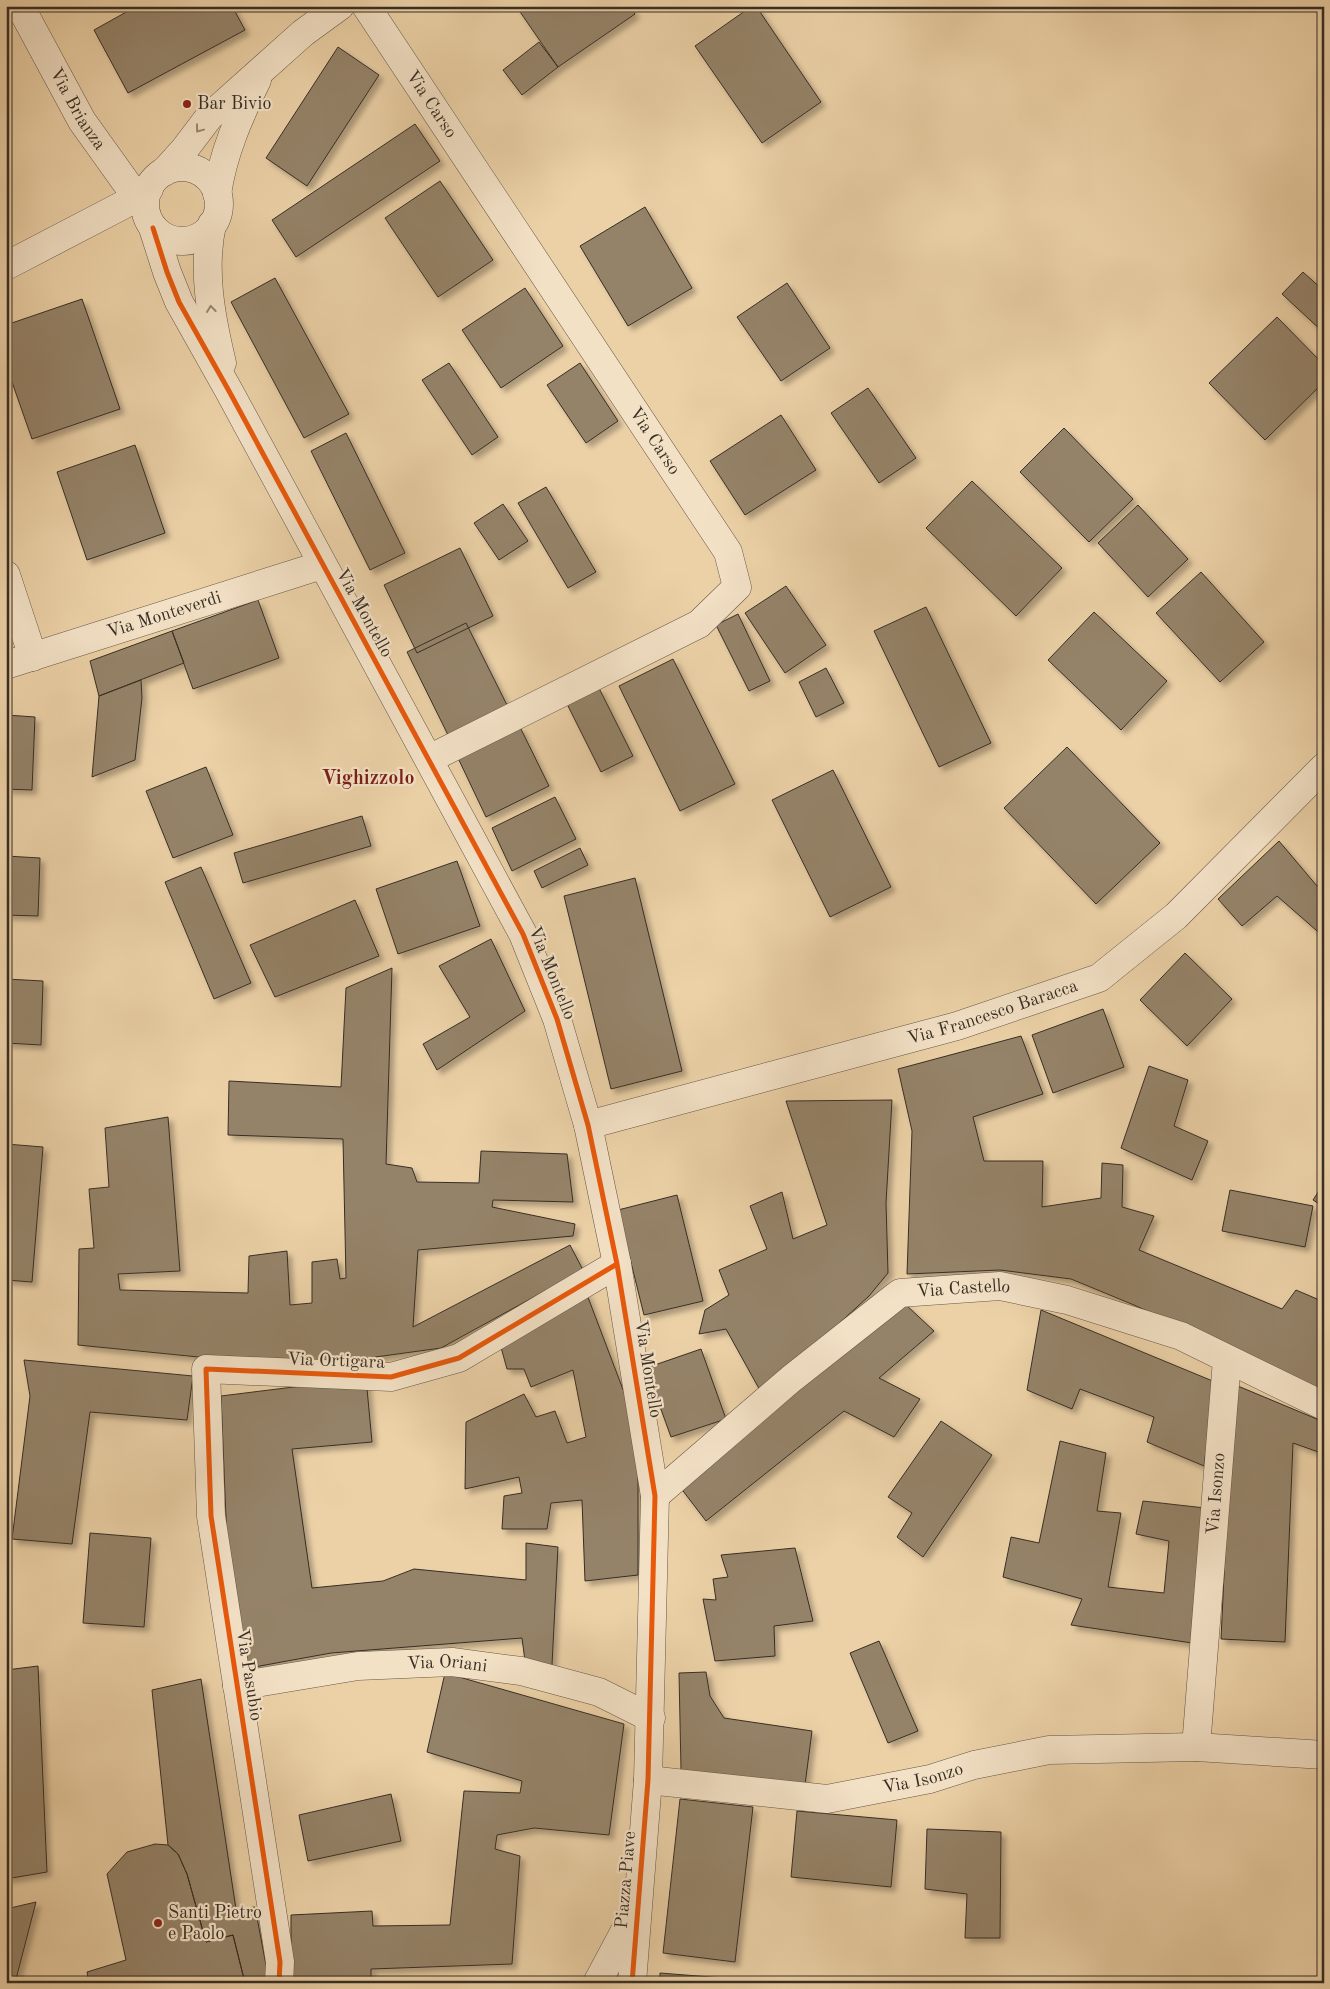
<svg xmlns="http://www.w3.org/2000/svg" width="1330" height="1989" font-family="'Old Standard TT',serif">
<defs>
<filter id="shadow"><feDropShadow dx="4.5" dy="4.5" stdDeviation="2.5" flood-color="#0004"/></filter>
</defs>
<rect width="100%" height="100%" fill="#ecd1a7"/>
<filter id="stains"><feTurbulence type="fractalNoise" baseFrequency=".004" numOctaves="4"/><feColorMatrix values="0 0 0 0 .2 0 0 0 0 .09 0 0 0 0 .02 0 0 0 .5 -.17"/></filter>
<radialGradient id="worn" r=".72"><stop offset=".6" stop-color="#630" stop-opacity="0"/><stop offset="1" stop-color="#630" stop-opacity=".3"/></radialGradient>
<!-- building -->
<path fill="#958369" stroke="#372e25" filter="url(#shadow)" d="M137,6H232L245,30L128,93L94,30Z
M516,6H630L635,14L558,67Z
M752,6H756L821,102L762,143L695,46Z
M539,42L558,67L522,95L503,70Z
M338,47L379,75L307,186L266,158Z
M415,124L440,161L296,257L272,220Z
M440,181L493,260L438,297L385,218Z
M645,207L692,288L628,326L580,246Z
M1303,272L1324,291V333L1282,294Z
M275,278L349,414L304,438L231,302Z
M787,283L830,348L781,381L737,317Z
M525,288L563,346L501,388L462,330Z
M82,299L120,409L32,439L6,365V325Z
M1277,317L1324,365V382L1265,440L1209,383Z
M449,363L498,437L472,455L422,380Z
M580,363L618,421L586,443L547,385Z
M868,388L916,458L879,483L831,413Z
M781,415L816,470L745,515L710,461Z
M1064,428L1133,499L1089,542L1020,472Z
M346,433L405,553L370,570L311,451Z
M135,445L165,533L87,560L57,472Z
M972,481L1062,568L1016,616L926,528Z
M546,487L596,572L568,588L518,503Z
M503,504L528,541L499,560L474,523Z
M1138,505L1188,559L1148,597L1098,543Z
M460,548L493,616L417,653L384,585Z
M1201,572L1264,642L1220,682L1156,613Z
M786,586L826,645L785,673L745,613Z
M258,600L279,658L193,689L172,631Z
M926,607L991,743L939,767L874,631Z
M1094,612L1167,681L1121,730L1048,660Z
M738,614L770,681L749,691L716,625Z
M466,623L508,707L449,737L407,652Z
M172,631L184,663L99,696L90,661Z
M673,659L735,784L680,811L619,686Z
M826,668L844,703L816,717L799,682Z
M141,680L142,698L135,760L92,777L99,696Z
M599,688L633,756L601,772L567,704Z
M6,715L35,717L32,790L6,789Z
M520,727L549,786L486,817L458,758Z
M1067,747L1160,843L1096,904L1004,808Z
M206,767L233,835L173,858L146,791Z
M833,770L891,887L830,917L772,800Z
M555,797L576,839L512,871L492,828Z
M362,816L371,846L243,883L234,853Z
M1279,841L1317,886L1324,880V937L1277,896L1242,926L1218,899Z
M580,848L588,865L542,888L534,871Z
M6,856L40,858L38,916L6,915Z
M457,861L480,926L398,954L376,889Z
M201,867L251,983L214,999L165,882Z
M635,878L682,1071L611,1089L564,896Z
M355,900L379,956L275,997L250,945Z
M491,939L525,1011L437,1070L423,1044L470,1017L439,966Z
M1185,953L1232,999L1187,1046L1140,1000Z
M392,968L386,1164L412,1168L417,1182L479,1183L481,1151L567,1154L573,1202L493,1200L492,1207L575,1224L573,1236L418,1250L413,1327L570,1245L583,1270L441,1348L361,1359L259,1363L78,1345L79,1249L94,1248L89,1189L109,1187L105,1128L168,1117L180,1271L118,1274L120,1290L248,1293L249,1256L287,1251L290,1305L312,1303V1262L337,1259L340,1279L346,1278L343,1139L228,1135L229,1081L341,1087L346,988Z
M6,979L43,981L41,1045L6,1043Z
M1103,1009L1124,1067L1053,1093L1032,1035Z
M1021,1036L1043,1094L973,1117L984,1161H1043L1042,1207L1101,1198L1102,1163L1123,1165L1122,1207L1154,1216L1139,1250L1282,1309L1296,1290L1324,1302V1393L1134,1305L1071,1279L1000,1270L907,1274L912,1131L898,1069Z
M1149,1066L1188,1080L1174,1126L1208,1141L1192,1180L1121,1148Z
M892,1100L886,1203L888,1273L869,1296L762,1394L726,1329L699,1334L705,1310L729,1295L719,1270L767,1249L750,1206L782,1192L793,1239L827,1225L786,1101Z
M6,1144L43,1147L32,1282L6,1280Z
M1324,1183V1207L1313,1200Z
M1230,1190L1313,1206L1305,1247L1222,1231Z
M677,1195L703,1301L644,1315L618,1210Z
M586,1292L638,1429V1575L585,1581L582,1500L551,1503L547,1529H502L504,1496L522,1493L519,1477L465,1489L466,1422L524,1394L536,1417L555,1411L567,1443L586,1437L573,1370L531,1387L524,1369H507L499,1340Z
M904,1303L934,1331L879,1378L920,1399L894,1437L844,1411L706,1521L680,1487Z
M1041,1310L1215,1382L1204,1466L1147,1442L1154,1417L1080,1389L1072,1409L1027,1390Z
M701,1349L726,1419L671,1437L646,1368Z
M24,1360L193,1376L187,1420L90,1412L72,1544L12,1539L30,1396Z
M366,1378L372,1442L292,1449L312,1588L383,1581L414,1569L526,1580V1543L558,1547L552,1665L525,1661L522,1638L331,1653L249,1668L228,1566L221,1396Z
M1233,1384L1324,1422V1454L1293,1443L1285,1642L1221,1639Z
M941,1421L992,1455L923,1557L897,1537L912,1513L888,1497Z
M1060,1441L1106,1453L1097,1511L1121,1513L1108,1587L1164,1593L1169,1541L1136,1534L1143,1501L1205,1508L1199,1644L1071,1625L1082,1599L1003,1577L1011,1537L1039,1543Z
M90,1533L151,1538L144,1627L83,1623Z
M795,1548L813,1621L774,1626L775,1656L715,1661L703,1599L716,1600L713,1579L728,1577L721,1555Z
M879,1641L918,1731L888,1743L850,1653Z
M38,1666L47,1872L6,1879V1670Z
M706,1672L710,1696L724,1718L812,1731L805,1785L681,1770L679,1673Z
M445,1673L624,1724L609,1835L534,1828L497,1835L495,1849L520,1856L512,1964L371,1969V1983H291V1915L372,1911L373,1926L450,1925L464,1791L520,1793L522,1781L427,1752Z
M201,1679L236,1909L255,1907L269,1981L264,1983H245L233,1935L206,1942L187,1874L178,1854L168,1845L152,1690Z
M391,1794L401,1841L308,1861L299,1815Z
M680,1799L753,1807L735,1962L663,1953Z
M797,1811L897,1820L891,1887L791,1877Z
M927,1829L1001,1832L1000,1938H965L967,1894L925,1889Z
M155,1844L168,1845L178,1854L187,1874L206,1942L233,1935L245,1983H89L87,1972L126,1960L107,1874L127,1852Z
M36,1902L15,1983H6V1909Z
M660,1973L736,1979L735,1983H660Z"/>
<g fill="none" stroke-linecap="round" stroke-linejoin="round">
<!-- minor casing -->
<g stroke="#645746" stroke-width="29">
<g id="minor">
<path id="s1" d="M366,6L728,552L737,587L699,624L429,759"/>
<path d="M6,266L123,205L149,189"/>
<path d="M6,575L33,657"/>
<path id="s2" d="M6,665L322,565"/>
<path id="s3" d="M655,1496L791,1379L900,1293L1000,1286L1067,1300L1181,1336L1324,1406"/>
<path id="s4" d="M237,1686L358,1666L452,1662L521,1671L599,1692L651,1718"/>
<path id="s5" d="M1196,1747L1227,1360"/>
<path id="s6" d="M648,1780L827,1799L930,1779L974,1765L1049,1750L1196,1747L1324,1755"/>
<path d="M279,1983L280,1962L211,1516L206,1369L391,1377L459,1358L617,1264"/>
<path d="M597,1983L637,1908"/>
</g>
</g>
<!-- tertiary casing -->
<g stroke="#645746" stroke-width="29">
<g id="tertiary">
<path id="s7" d="M20,6L82,121L145,209"/>
<circle cx="182" cy="204" r="37"/>
<path d="M164,172L184,150L209,117L303,33L340,6"/>
<path d="M217,194C223,153 239,117 257,80"/>
<path d="M212,224C202,270 211,317 222,363"/>
<path d="M153,228L167,272L179,302L229,391L523,934L557,1019L588,1125L617,1264L655,1496L648,1780L632,1983"/>
<path id="s8" d="M588,1125L957,1026L1099,978L1176,916L1324,767"/>
</g>
</g>
<!-- minor -->
<use href="#minor" stroke="#f3e1c6" stroke-width="28"/>
<!-- tertiary -->
<use href="#tertiary" stroke="#f3e1c6" stroke-width="28"/>
<!-- cycleway casing -->
<g stroke="#f3e1c6" stroke-width="8">
<path id="cycleway" d="M153,228L167,272L179,302L229,391L523,934L557,1019L588,1125L617,1264L655,1496L648,1780L632,1983
M279,1983L280,1962L211,1516L206,1369L391,1377L459,1358L617,1264"/>
</g>
<!-- cycleway -->
<use href="#cycleway" stroke="#e8590c" stroke-width="5"/>
</g>
<!-- one-way arrows -->
<defs><path id="oneway-chevron" d="M-2-3.5L2.5 0L-2 3.5" fill="none" stroke-width="1.6" stroke-linecap="round" stroke-linejoin="round" transform="scale(1.25)"/></defs>
<g stroke="#958876">
<use href="#oneway-chevron" transform="translate(199 129) rotate(127)"/>
<use href="#oneway-chevron" transform="translate(211 309) rotate(-97)"/>
</g>
<!-- markers -->
<g fill="#8f2418" stroke="#f3e1c6" stroke-width="2">
<circle cx="187" cy="104" r="5"/>
<circle cx="158" cy="1923" r="5"/>
</g>
<g text-anchor="middle" dominant-baseline="central" stroke-width="4.5" stroke-linejoin="round" paint-order="stroke">
<!-- poi labels -->
<g font-size="18" fill="#372e25" stroke="#f3e1c6" text-anchor="start">
<text x="197" y="104">Bar Bivio</text>
<text x="168" y="1913">Santi Pietro<tspan x="168" dy="21">e Paolo</tspan></text>
</g>
<!-- street labels -->
<g font-size="18" fill="#372e25" stroke="#f3e1c6">
<text stroke="none"><textPath href="#s1" startOffset="118">Via Carso</textPath></text>
<text stroke="none"><textPath href="#s7" startOffset="118">Via Brianza</textPath></text>
<text stroke="none"><textPath href="#s1" startOffset="522">Via Carso</textPath></text>
<text transform="translate(364 613) rotate(61)">Via Montello</text>
<text stroke="none"><textPath href="#s2" startOffset="166">Via Monteverdi</textPath></text>
<text transform="translate(552 973) rotate(68)">Via Montello</text>
<text stroke="none"><textPath href="#s8" startOffset="420">Via Francesco Baracca</textPath></text>
<text stroke="none"><textPath href="#s3" startOffset="382">Via Castello</textPath></text>
<text transform="translate(336 1361) rotate(2)">Via Ortigara</text>
<text transform="translate(648 1369) rotate(81)">Via Montello</text>
<text stroke="none"><textPath href="#s5" startOffset="254">Via Isonzo</textPath></text>
<text stroke="none"><textPath href="#s4" startOffset="212">Via Oriani</textPath></text>
<text transform="translate(249 1675) rotate(81)">Via Pasubio</text>
<text stroke="none"><textPath href="#s6" startOffset="278">Via Isonzo</textPath></text>
<text transform="translate(626 1880) rotate(-85)">Piazza Piave</text>
</g>
<!-- quarter labels -->
<g font-size="20" font-weight="bold" fill="#7a1f14" stroke="#f3e1c6">
<text x="368" y="779">Vighizzolo</text>
</g>
</g>
<!-- margin -->
<rect width="1330" height="1989" fill="none" stroke="#ecd1a7" stroke-width="25"/>
<rect x="8" y="8" width="1315" height="1974" fill="none" stroke="#372e25" stroke-width="2.5"/>
<rect x="12" y="12" width="1305" height="1964" fill="none" stroke="#372e25"/>
<rect width="100%" height="100%" filter="url(#stains)"/>
<rect width="100%" height="100%" fill="url(#worn)"/>
</svg>
